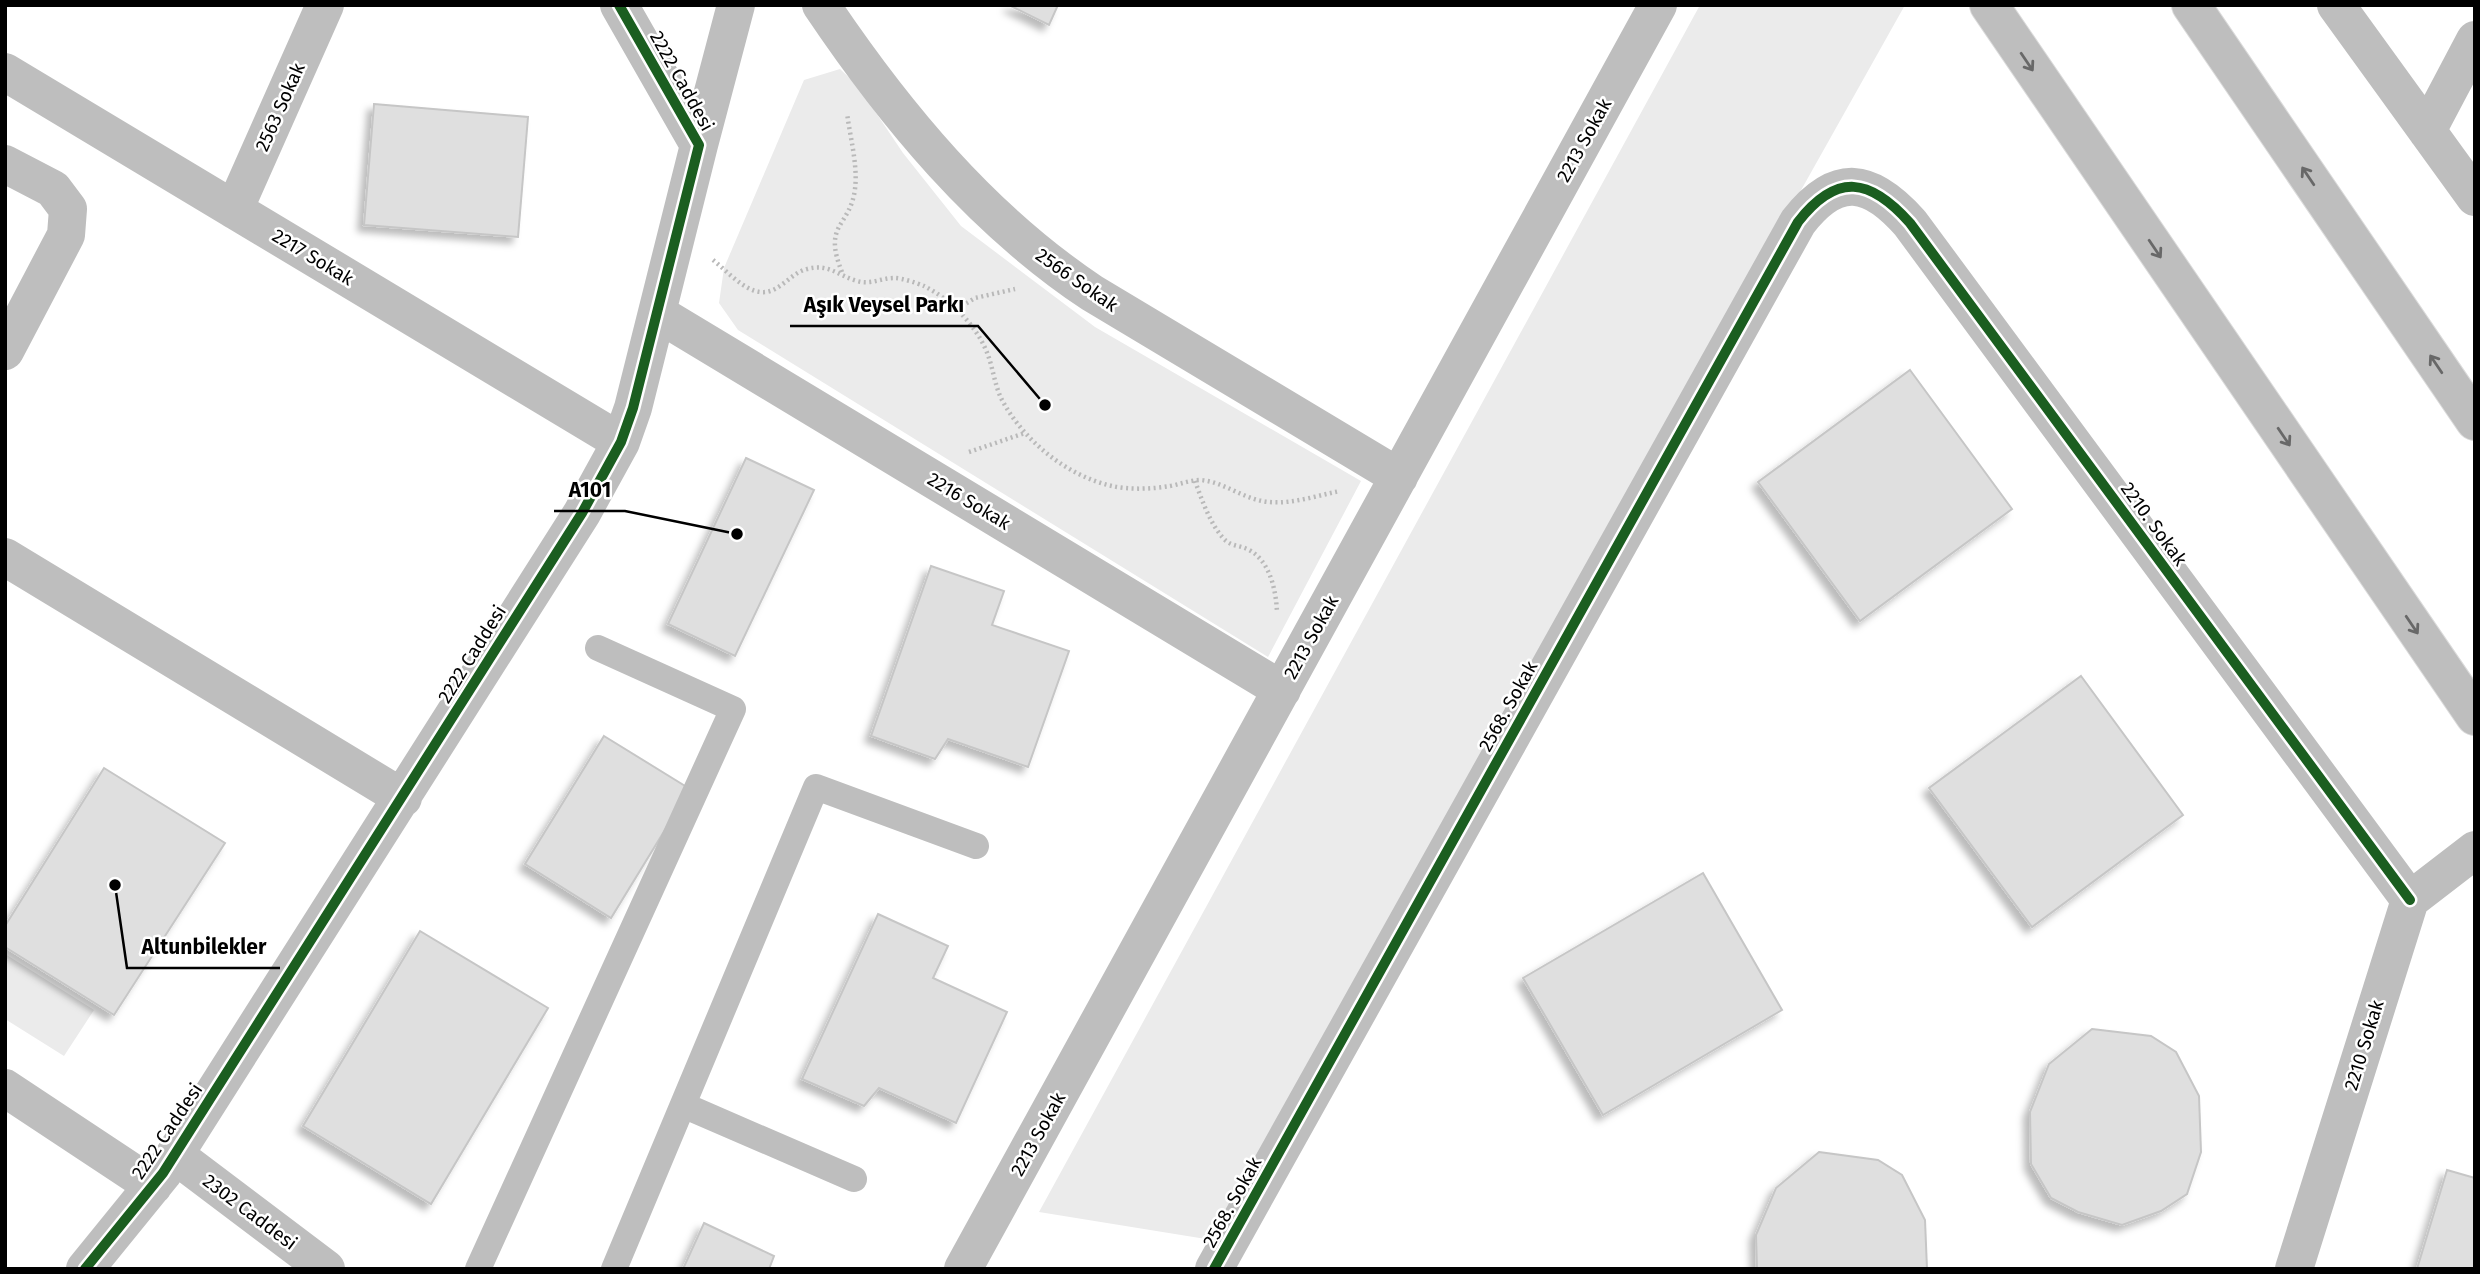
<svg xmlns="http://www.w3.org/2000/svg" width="2480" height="1274" font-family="'Fira Sans',sans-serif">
<defs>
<filter id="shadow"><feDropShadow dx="-6" dy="6" stdDeviation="3.5" flood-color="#0004"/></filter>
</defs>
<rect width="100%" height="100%" fill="#fff"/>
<!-- green -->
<path fill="#ebebeb" d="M1700,5H1905L1212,1240L1039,1212Z
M840,69L858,86L903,153L961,226L1095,327L1361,481L1268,657L738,330L719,303L724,268L804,80Z
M5,954L94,1010L64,1056L5,1019Z"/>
<!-- building -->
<path fill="#dfdfdf" stroke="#c6c6c6" stroke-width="2" filter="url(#shadow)" d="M1009,5H1058L1049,25Z
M374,104L528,117L518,237L364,225Z
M1910,370L2012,509L1860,621L1758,482Z
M746,458L814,490L735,656L668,624Z
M931,566L1004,591L992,625L1069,651L1028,767L948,739L935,759L871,736Z
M2081,676L2183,815L2032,927L1929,788Z
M604,736L690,789L611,918L525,864Z
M104,768L225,843L114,1015L5,947V926Z
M1703,873L1782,1010L1603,1115L1523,978Z
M878,914L948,946L933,978L1007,1012L956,1123L879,1088L864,1106L802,1079Z
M420,931L548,1008L431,1204L303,1126Z
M2092,1029L2151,1036L2176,1052L2199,1096L2201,1152L2187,1194L2161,1211L2122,1225L2078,1212L2051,1198L2031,1164L2030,1112L2049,1064Z
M1819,1152L1878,1160L1902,1175L1925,1220L1927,1269H1757L1756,1235L1776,1188Z
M2447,1170L2475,1178V1269H2417Z
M704,1223L774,1256L769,1269H683Z"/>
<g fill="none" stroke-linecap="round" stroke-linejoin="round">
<!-- primary casing -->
<g stroke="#dbdbdb" stroke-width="40">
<path id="primary" d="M1989,5L2475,716
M2191,5L2475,421"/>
</g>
<!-- path -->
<path stroke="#b9b9b9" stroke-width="4.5" stroke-dasharray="2 3.5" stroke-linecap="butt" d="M713,260C726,270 744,291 761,292C779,294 790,273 807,269C828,263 839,276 857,281C871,285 881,278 894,278C902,278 917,283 924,286C950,299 974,323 986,350C993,366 994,384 1002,400C1024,441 1067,476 1112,486C1130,490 1153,489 1170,486C1181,484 1190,480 1201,480C1223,482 1241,497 1262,501C1287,506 1315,496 1340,491
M842,272C822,223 850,228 855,189C858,165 850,137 847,113
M957,309L975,298L1015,289
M969,452L1025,433
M1195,481C1202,500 1210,524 1224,539C1232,547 1240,545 1249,550C1270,561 1276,590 1277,612"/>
<!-- service -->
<path stroke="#bebebe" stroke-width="26" d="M683,1105L854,1179
M478,1269L733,709L598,648
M614,1269L816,787L976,846"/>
<!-- minor -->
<path stroke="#bebebe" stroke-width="38" d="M821,5C895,115 981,219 1092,293L1399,477
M2336,5L2475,197
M5,72L621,442
M2427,131L2475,40
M699,145L736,5
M5,164L53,189L68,209L66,235L5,351
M234,210L325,5
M657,313L1282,690
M5,557L403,798
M5,1088L153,1186
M175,1155L326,1269
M85,1269L163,1173L582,513L621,442L633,408L699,145L619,5
M963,1269L1658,5
M1214,1269L1798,222C1837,172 1870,178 1910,223L2410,900
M2294,1269L2410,900L2475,850"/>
<!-- primary -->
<use href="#primary" stroke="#bebebe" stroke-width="38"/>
<!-- cycleway casing -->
<g stroke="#fff" stroke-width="15">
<path id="cycleway" d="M85,1269L163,1173L582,513L621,442L633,408L699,145L619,5
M1214,1269L1798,222C1837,172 1870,178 1910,223L2410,900"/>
</g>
<!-- cycleway -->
<use href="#cycleway" stroke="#1b5e20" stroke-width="10"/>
</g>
<!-- one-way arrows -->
<defs><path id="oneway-shaft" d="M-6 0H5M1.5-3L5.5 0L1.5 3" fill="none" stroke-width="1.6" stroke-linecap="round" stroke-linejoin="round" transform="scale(1.75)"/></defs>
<g stroke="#686868">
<use href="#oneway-shaft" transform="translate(2027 62) rotate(56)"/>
<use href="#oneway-shaft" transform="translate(2308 176) rotate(-124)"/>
<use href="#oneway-shaft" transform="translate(2155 249) rotate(56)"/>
<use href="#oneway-shaft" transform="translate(2436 364) rotate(-124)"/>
<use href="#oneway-shaft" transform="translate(2284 437) rotate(56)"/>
<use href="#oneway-shaft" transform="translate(2412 625) rotate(56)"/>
</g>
<g text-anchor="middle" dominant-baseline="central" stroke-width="5" stroke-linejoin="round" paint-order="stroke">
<!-- street labels -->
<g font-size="19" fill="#000" stroke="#fff">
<text transform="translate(682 81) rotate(61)">2222 Caddesi</text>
<text transform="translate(280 107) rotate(-66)">2563 Sokak</text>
<text transform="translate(1584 140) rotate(-61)">2213 Sokak</text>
<text transform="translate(313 257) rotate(31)">2217 Sokak</text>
<text transform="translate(1077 280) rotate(35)">2566 Sokak</text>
<text transform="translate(969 501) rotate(31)">2216 Sokak</text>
<text transform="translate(2154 524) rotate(54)">2210. Sokak</text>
<text transform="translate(1311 637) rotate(-61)">2213 Sokak</text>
<text transform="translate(472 654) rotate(-58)">2222 Caddesi</text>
<text transform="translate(1508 706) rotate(-61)">2568. Sokak</text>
<text transform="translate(2364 1045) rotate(-73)">2210 Sokak</text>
<text transform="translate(167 1131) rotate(-56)">2222 Caddesi</text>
<text transform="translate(1038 1134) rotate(-61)">2213 Sokak</text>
<text transform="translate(1232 1202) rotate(-61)">2568. Sokak</text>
<text transform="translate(250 1212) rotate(37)">2302 Caddesi</text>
</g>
</g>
<!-- callouts -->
<path fill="none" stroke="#000" stroke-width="2.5" d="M1045 405L978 326H790M737 534L625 511H554M115 885L127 968H280"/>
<g fill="#000" stroke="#fff" stroke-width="2.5">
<circle cx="1045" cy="405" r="7"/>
<circle cx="737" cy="534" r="7"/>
<circle cx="115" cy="885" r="7"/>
</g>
<g font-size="21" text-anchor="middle" font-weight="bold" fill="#000" stroke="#fff" stroke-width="5" stroke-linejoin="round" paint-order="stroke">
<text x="884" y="312">Aşık Veysel Parkı</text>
<text x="590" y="497">A101</text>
<text x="204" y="954">Altunbilekler</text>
</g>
<!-- border -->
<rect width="2480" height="1274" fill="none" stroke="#000000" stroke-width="14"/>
</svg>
